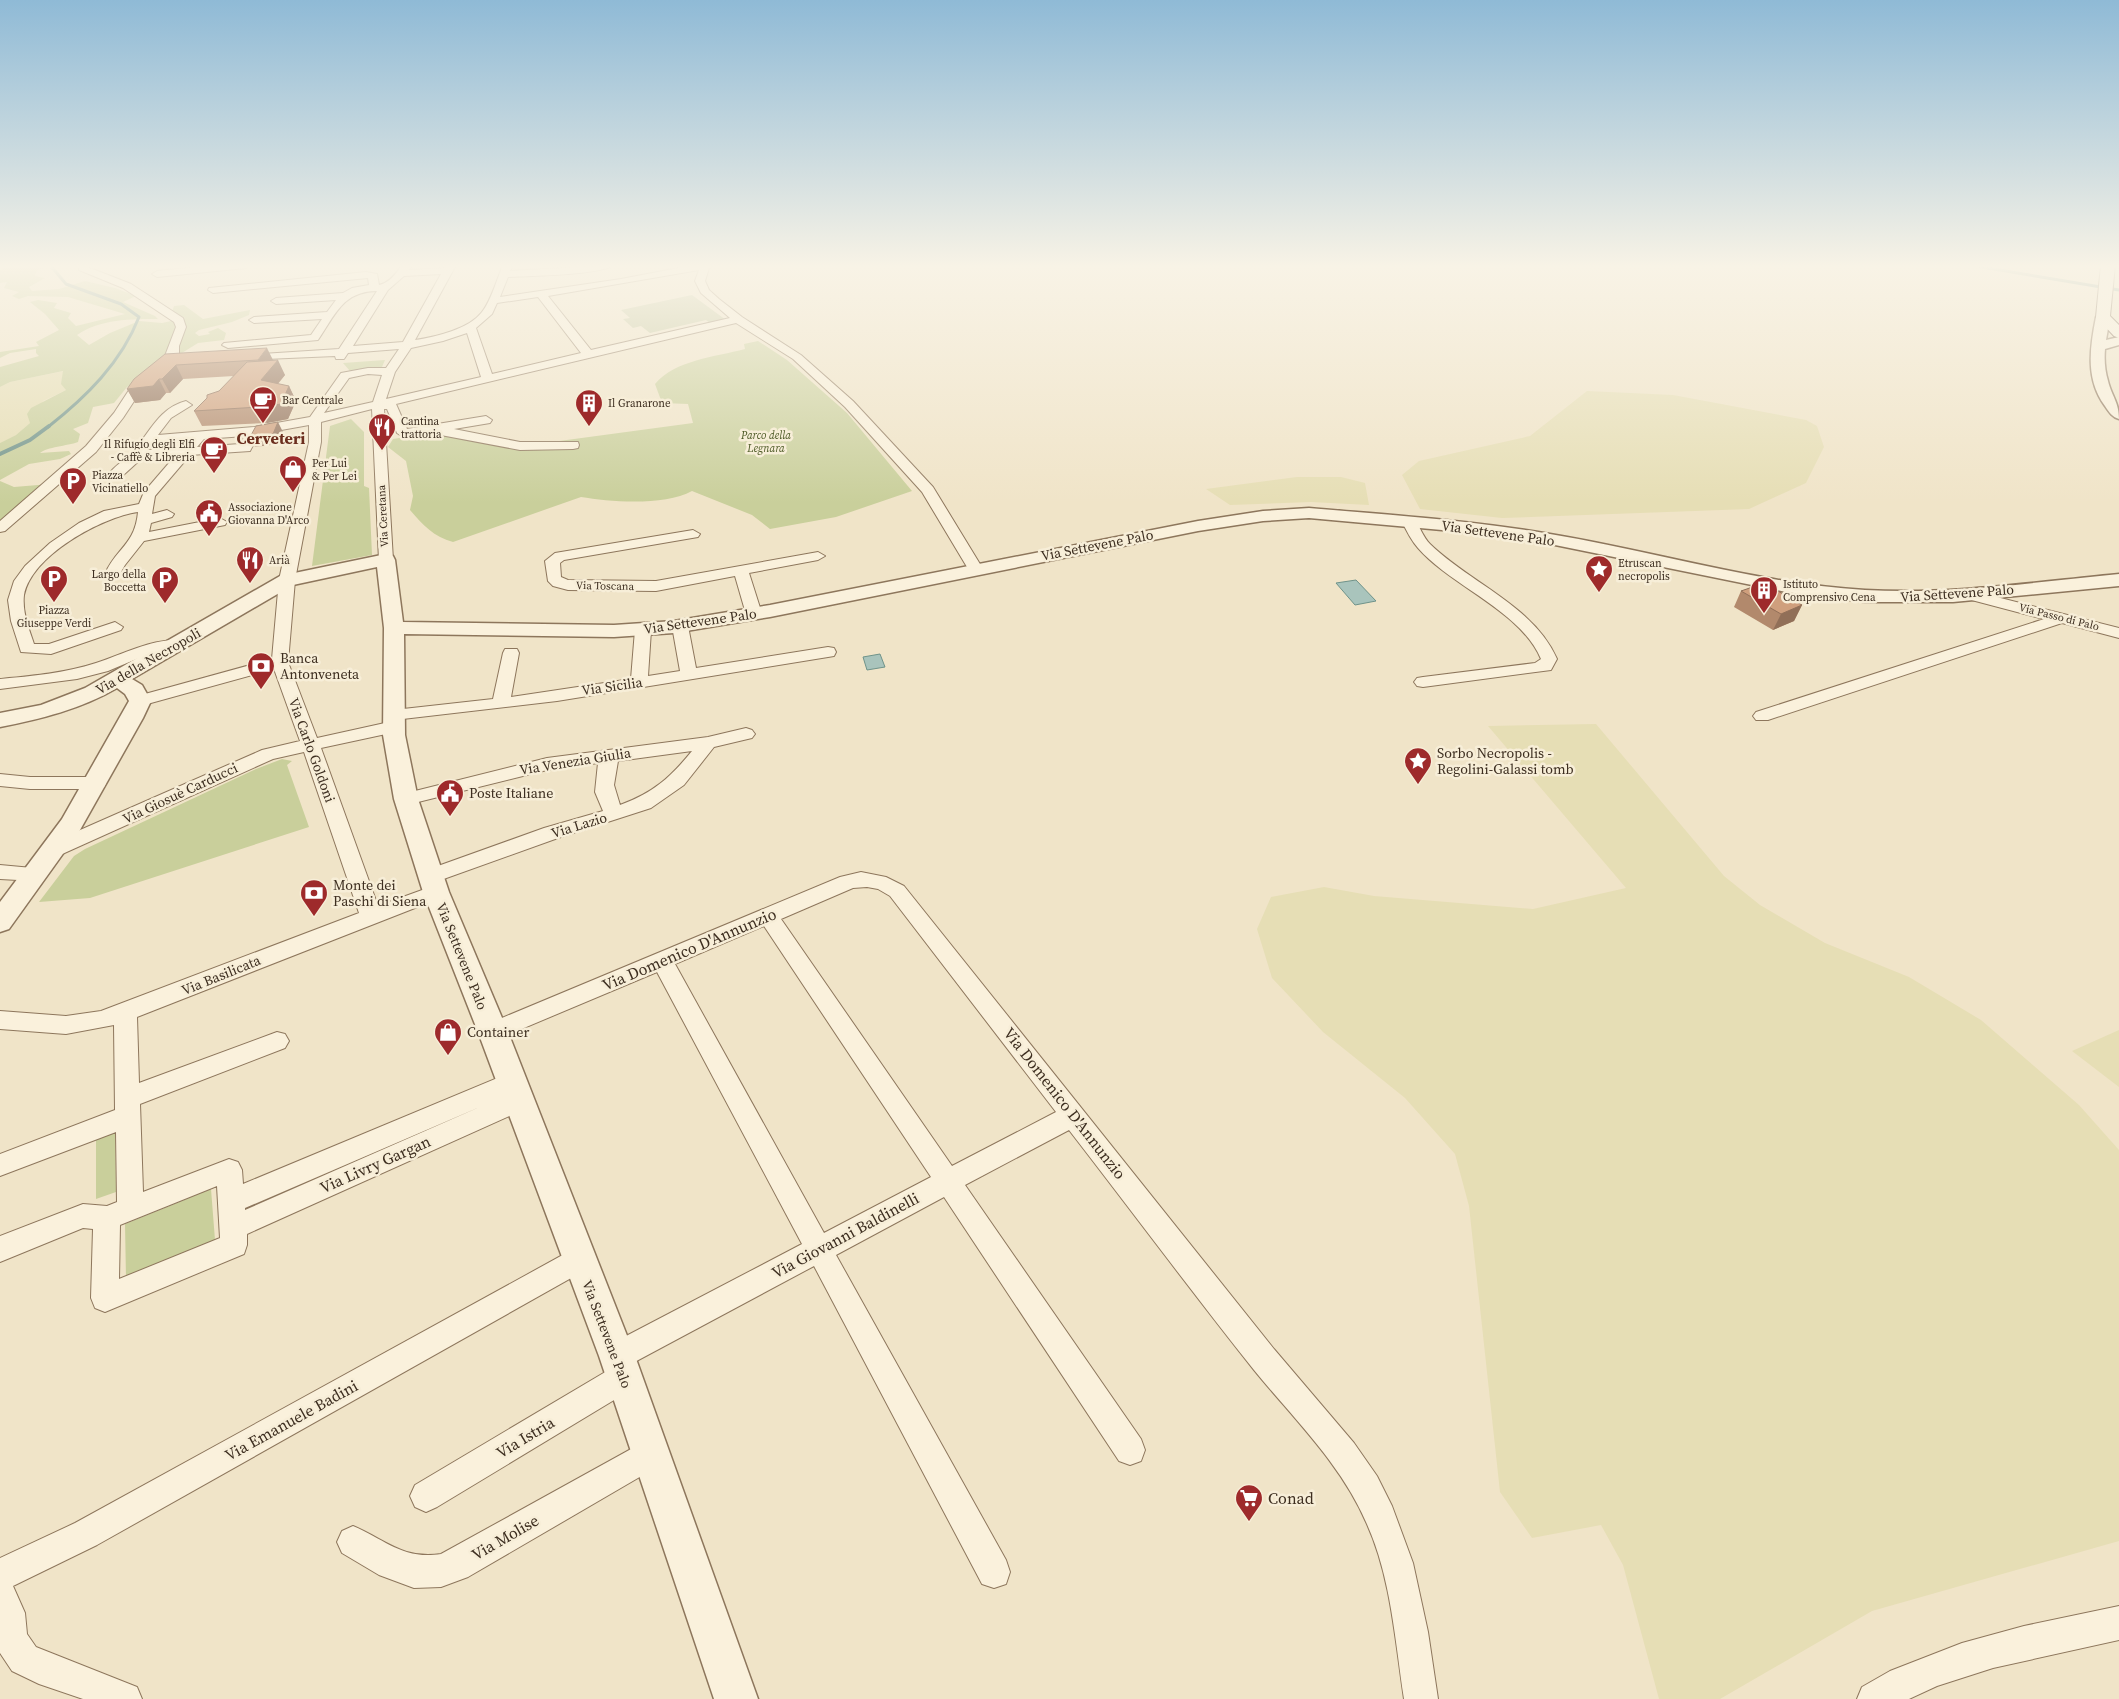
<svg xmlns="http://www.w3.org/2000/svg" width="2119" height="1699" font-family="'Source Serif 4',serif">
<rect width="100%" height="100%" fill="#f0e4c8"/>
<!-- farmland -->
<path fill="#e6deb5" d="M64,371L66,390L43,401L30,423L16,435L0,443V387L10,382Z
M1587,391L1673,395L1806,420L1817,426L1824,447L1806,483L1749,509L1502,518L1420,509L1402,475L1419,461L1530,436Z
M1297,477H1341L1365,483L1369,505L1311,502L1230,505L1206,489Z
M1596,724L1724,876L1760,905L1825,943L1909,977L1981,1020L2079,1105L2119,1150V1541L1872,1611L1720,1699H1659L1623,1565L1601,1525L1532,1538L1500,1492L1469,1206L1455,1154L1405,1098L1323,1032L1272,978L1257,929L1271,897L1324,887L1374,896L1533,909L1626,888L1488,726Z
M2119,1030V1087L2072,1051Z"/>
<!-- green -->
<path fill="#c9cf9b" d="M12,265H54L37,270L35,276L45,278L29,287L32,291L59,289L85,281L115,288L136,296L123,302L155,316L158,319C131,319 100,319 77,335L89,345L110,333L139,321L162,323L185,318L172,312L174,306L184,305L203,319L250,310L249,315L232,322L199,330L195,333L199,336L210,334L208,332L218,328L226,333L224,340L198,343L127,387L114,403L93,407L88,423L73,429L80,434L78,442C67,446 47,447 40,453L69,451L71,454L60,459L29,464L0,480V443L16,435L30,423L27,414L31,408L66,390L61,384L63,371L10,382L0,387V367L39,356L36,353V349L10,353L0,358V352L39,346L36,342L59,330L45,314L30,302L38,300L57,303L54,308L71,313L68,318L76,326L125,314L68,297L28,296L19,299L12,296L19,292L4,288L7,282L0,283V270Z
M758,341L787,360L847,413L912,491L836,517L770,529L752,515L692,491C665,506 611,502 581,497L453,542C434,537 423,525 410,510L413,496L406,461L388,447L393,439L430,433L519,450L578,447V444H537L693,423L688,404L662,403L655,384C675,360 715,357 745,349L744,344Z
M385,360L382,367L350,371L343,363Z
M351,419L364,432V486L369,488L372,555L312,566L330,426Z
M0,481L14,487L50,484L0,524Z
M282,759L292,761L287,765L309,827L90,898L39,902L74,856L85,849L256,769Z
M115,1128L116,1192L96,1199V1135Z
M211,1189L215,1240L126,1278L125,1224Z"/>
<!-- cemetery -->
<path fill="#bfc49a" d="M692,295L726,320L710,323L706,320L650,333L641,326L633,328L623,319L630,318L621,310Z"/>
<!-- water -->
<path fill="#a9c4bc" stroke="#6f938a" d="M1356,580L1376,601L1355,605L1336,583Z
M880,654L885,667L867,670L863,657Z"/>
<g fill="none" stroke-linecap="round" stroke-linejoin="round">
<!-- stream-far1 -->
<path stroke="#6f938a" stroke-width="3" d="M1970,265L2119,290
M48,427C86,397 121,363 139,317L121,304L66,284L50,265"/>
<!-- stream -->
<path stroke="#6f938a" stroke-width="4" d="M0,454L30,440L49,426"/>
<!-- minor casing -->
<g stroke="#8d765c" stroke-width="2">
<path id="minor" d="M217,265H251L246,268L157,277L152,274L157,271Z
M402,265H412L409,270L444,268L446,265H456L415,340C436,337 469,329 482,312C491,301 497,279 503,265H513L510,271L614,265C601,275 528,276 508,277L500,297L621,279L694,265H715L709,268L705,281L709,290L719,299L742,317L801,355L853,401L933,487L983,569L975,574L970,572L922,492L845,407L793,359L736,323L396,404L407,429L486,416L492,420L490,423L454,429L520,442H578L579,445L578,448L573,449L520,450L430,433L403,437L397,433L387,409H384L393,560L386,564L379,560L372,409L321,422V442L295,580L288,662L317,738L394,721L400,723L403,727L400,731L321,748L378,906L436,885L443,887L446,892L443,897L137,1017L139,1083L277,1032L285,1034L289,1041L285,1048L140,1104L143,1192L229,1159L238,1162L242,1170L243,1184L512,1072L521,1075L524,1082L521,1089L512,1093L518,1091L527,1094L530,1101L527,1108L247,1234V1245L244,1254L105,1312L95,1308L91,1298L93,1229L83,1228L0,1262V1236L83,1204L107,1206L117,1202L116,1132L0,1176V1154L115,1110L114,1025L66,1034L0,1029V1011L66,1016L101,1011L359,913L304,752L273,759L60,855L53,857L46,855L43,850L46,845L262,750L300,741L274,669L140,706L134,705L131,701L134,697L272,659L279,580L309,442V425L259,434L250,451L190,455L155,496L152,514L167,510L174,514L172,517L151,523L149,532L220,518L227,522L225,525L144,541L125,565L118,577L113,579L105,574C116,548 135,545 138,512C102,517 32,555 24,595C22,612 29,629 34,644H49L115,622L123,627L121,630L51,654L21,652L11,621L8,600L14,581L25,566L50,543L79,523L104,511L139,504L144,492L175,456L141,459L119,479L114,480L107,476C114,466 125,460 133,452C150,432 159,408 186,401L192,405L171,418L158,435L254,427L310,417L341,373L368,368H386L399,349L348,353L344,359H336L335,356L241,360L239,358L245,355L339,349L377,291C343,291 335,315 318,340L228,348L222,345L224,343L311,335L322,319L254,323L249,320L254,317L327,312L336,300L276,304L271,301L276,298L343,293L352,288L369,285L368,278L213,293L208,290L209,288L366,272L377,274L379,285C389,283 396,274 402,265ZM699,270L695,281L701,293L730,318L591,350L548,296ZM441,274L403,342L353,346L388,290L404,276ZM538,297L581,353L492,374L476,328L492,314L497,303ZM467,333L481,377L386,399L395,372L411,348L443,341ZM368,374L382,375L373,402L324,413L349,378ZM245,436L240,444L197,447L204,439ZM189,440L183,448L147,450L152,444ZM482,1106L245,1210V1208ZM217,1186L220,1238L119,1279L120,1225Z
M79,266H85L131,284L183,318L186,327L179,346V354L172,365L140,392L123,418L96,452L5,531L0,532V521L86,446L114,413L131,387L163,361L176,327L174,322L123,288L79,270Z
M1409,517L1414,518C1420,527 1423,537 1430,544C1470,583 1534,606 1557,659L1551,670L1423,687L1417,686L1414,682L1417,678L1423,677L1535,663L1541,659C1520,610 1452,587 1418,548C1411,540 1406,530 1402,521Z
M693,530L700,534L698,537L564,560L560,563L561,577L568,580L656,581L818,552L825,556L818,560L749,573L762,614L754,619L746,614L735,576L656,591L568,590L553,586L548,581L545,561L555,553Z
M1969,590L2119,628V638L2062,623L1768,720H1756L1753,716L1756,712L2044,619L1964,598L1961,595Z
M680,621L688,626L696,668L828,647L834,648L836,652L834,656L828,657L557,701L394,720L388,719L385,715L388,711L394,710L493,699L503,653L505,649H517L519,653L511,697L631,679L635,630L643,625L651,630L648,676L680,671L672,626Z
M178,640L184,642L186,645L184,648L153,652L108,671L77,679L0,689V679C32,676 65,673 96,663C124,654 148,640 178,640Z
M746,728L752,730L755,734L752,738L714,747L684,785L651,808L558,838L438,881L431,883L424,881L421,876L424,871L544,828L603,811L595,792L598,763L547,770L406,805L399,803L396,799L399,795L547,758L708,737ZM692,751C670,778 653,793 620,805L614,785L618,761Z
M0,774L30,777H97L104,779L106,783L104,787L97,789H30L0,786Z
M0,865L43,869L46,874L43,879L36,881L0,879Z
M861,872L886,877L904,886L1274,1349L1354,1443L1377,1476L1392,1506L1413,1563L1428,1632L1438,1699H1404C1395,1640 1391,1576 1366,1522C1341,1464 1293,1418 1254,1370C1191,1291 1131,1210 1069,1130L965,1185L1141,1439L1145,1450L1141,1461L1130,1465L1119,1461L944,1197L836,1255L1006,1560L1010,1572L1006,1584L994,1588L982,1584L814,1266L629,1365L634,1368L639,1378L634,1388L437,1507L426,1512L415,1507L410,1496L415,1485L612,1368L607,1366L603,1356L607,1346L802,1244L657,972L493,1041L485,1039L481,1032L485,1025L840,877ZM867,887L878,889L890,896L1056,1112L952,1166L781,919L853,888ZM764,926L931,1177L824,1233L675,964Z
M579,1246L589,1250L593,1259L589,1268L97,1545L13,1586L25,1613L27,1634L36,1647L137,1687L142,1699H83L39,1684L12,1671L0,1653V1558L75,1523Z
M651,1438L662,1442L666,1453L662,1464L468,1577L441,1587L414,1588L379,1575L342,1553L337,1542L342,1531L353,1526C386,1540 403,1560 441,1554Z
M2119,1606V1640L1993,1668L1937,1686L1909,1699H1857L1862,1687L1890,1671L1962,1643L2024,1626Z"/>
</g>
<!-- tertiary casing -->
<g stroke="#8d765c" stroke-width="3">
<path id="tertiary" d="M2103,313L2110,317L2106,340L2119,337V345L2105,349C2104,360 2105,371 2108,381C2112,397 2119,402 2119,419C2112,417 2109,412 2105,406C2085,379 2090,347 2096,317Z
M1309,508C1389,515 1470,520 1550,534C1654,551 1759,584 1865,590C1950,595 2035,582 2119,574V586L1953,602H1865L1786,592L1550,544L1475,533L1309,518L1263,521L1198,531L770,617L674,633L614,637L404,634L405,735L418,799L449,892L508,1032L635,1356L758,1699H714L599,1356L478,1032L423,892L394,799L383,735L384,628L377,567L293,585L132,679L142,685L151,701L143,718L80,830L9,929L0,932V902L62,819L129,701L125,694L117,688C81,709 41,719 0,727V713L41,705L85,688L280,576L386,554L393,556L395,560L403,622L614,625L674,621L770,605L1198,521L1263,511Z"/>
</g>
<!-- secondary casing -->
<g stroke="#6f573f" stroke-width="2">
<path id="secondary" d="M2101,265H2115L2110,316L2119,325V338L2114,336L2096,317Z"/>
</g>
<!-- minor -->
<use href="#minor" fill="#faf1dc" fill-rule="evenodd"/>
<!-- tertiary -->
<use href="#tertiary" fill="#faf1dc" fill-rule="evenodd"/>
<!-- secondary -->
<use href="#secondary" fill="#faf1dc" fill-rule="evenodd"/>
</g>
<!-- wall -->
<path fill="#b2896c" d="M165,354L273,360L285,375L278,384L289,386L296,401L288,419L267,423L202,426L194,411L207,398L219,391L234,376L183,379L170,393H166L160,400L135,403L127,389Z
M1741,591L1802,605L1794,621L1773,630L1734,607Z"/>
<!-- shaded-wall -->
<path fill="#916f58" d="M267,348L274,362L264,374L258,360Z
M278,360L285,375L268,395L261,380Z
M176,365L183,379L170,393L162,379Z
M159,379L166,393L160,400L135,403L127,389Z
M289,386L296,401L288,419L267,423L259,407Z
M278,422L283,432L278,444L255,447L250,437Z
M1802,605L1794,621L1773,630L1781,614Z"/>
<!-- building -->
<path fill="#cf9f7d" stroke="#916f58" d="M267,348L258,360L176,365L162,379H159L153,386L127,389L134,379L165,354Z
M278,360L261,380L289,386L281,404L259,407L194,411L207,398V395L219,391L247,362Z
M278,422L273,434L250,437L256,426Z
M1764,583L1802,605L1781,614L1741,591Z"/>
<!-- sky -->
<linearGradient id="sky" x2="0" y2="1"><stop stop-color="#8fbad6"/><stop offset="0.53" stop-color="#f8f3e6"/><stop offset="1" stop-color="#f8f3e6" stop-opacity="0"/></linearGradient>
<rect width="2119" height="503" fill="url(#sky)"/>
<!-- icons -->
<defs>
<g id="cafe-pin" transform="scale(1.4375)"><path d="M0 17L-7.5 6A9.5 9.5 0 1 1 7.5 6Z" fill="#9e2a2b" stroke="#f7eed8"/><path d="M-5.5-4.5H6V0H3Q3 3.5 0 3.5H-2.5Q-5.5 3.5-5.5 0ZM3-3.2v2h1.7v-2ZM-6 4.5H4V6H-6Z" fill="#fff"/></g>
<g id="building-pin" transform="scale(1.4375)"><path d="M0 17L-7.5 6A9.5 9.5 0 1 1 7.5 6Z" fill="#9e2a2b" stroke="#f7eed8"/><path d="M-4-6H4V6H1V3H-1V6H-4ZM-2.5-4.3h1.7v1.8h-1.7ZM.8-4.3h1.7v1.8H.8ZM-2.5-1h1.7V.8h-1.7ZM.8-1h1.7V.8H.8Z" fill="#fff"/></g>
<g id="restaurant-pin" transform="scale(1.4375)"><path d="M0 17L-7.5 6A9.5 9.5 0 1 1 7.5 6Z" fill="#9e2a2b" stroke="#f7eed8"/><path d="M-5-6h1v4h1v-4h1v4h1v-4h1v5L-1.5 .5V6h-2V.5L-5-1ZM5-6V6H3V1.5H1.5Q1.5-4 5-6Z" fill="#fff"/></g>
<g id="shop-pin" transform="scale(1.4375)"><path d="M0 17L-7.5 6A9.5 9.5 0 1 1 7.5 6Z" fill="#9e2a2b" stroke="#f7eed8"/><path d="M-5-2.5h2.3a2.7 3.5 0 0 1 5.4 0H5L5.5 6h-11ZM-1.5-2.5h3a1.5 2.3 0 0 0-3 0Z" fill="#fff"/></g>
<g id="parking-pin" transform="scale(1.4375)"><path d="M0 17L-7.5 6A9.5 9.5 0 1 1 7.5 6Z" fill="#9e2a2b" stroke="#f7eed8"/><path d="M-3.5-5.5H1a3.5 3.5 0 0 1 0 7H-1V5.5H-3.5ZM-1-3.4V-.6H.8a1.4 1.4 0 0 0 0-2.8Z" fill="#fff"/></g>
<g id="civic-pin" transform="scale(1.4375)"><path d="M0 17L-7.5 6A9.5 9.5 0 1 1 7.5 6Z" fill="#9e2a2b" stroke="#f7eed8"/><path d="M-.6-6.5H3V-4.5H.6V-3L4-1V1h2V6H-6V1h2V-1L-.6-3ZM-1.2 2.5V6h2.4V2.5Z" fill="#fff"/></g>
<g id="sight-pin" transform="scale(1.4375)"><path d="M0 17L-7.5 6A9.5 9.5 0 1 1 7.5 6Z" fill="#9e2a2b" stroke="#f7eed8"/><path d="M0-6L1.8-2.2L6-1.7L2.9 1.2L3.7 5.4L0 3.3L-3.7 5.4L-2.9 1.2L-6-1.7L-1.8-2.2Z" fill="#fff"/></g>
<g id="bank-pin" transform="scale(1.4375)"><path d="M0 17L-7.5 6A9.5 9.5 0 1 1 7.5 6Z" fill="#9e2a2b" stroke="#f7eed8"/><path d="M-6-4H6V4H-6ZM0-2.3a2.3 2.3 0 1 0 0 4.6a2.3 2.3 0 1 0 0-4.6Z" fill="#fff"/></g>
<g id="supermarket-pin" transform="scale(1.4375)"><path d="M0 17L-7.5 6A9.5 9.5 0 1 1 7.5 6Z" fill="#9e2a2b" stroke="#f7eed8"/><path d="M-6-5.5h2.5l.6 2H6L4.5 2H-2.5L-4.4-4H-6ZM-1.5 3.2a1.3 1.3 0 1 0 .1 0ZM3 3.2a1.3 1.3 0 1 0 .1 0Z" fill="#fff"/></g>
</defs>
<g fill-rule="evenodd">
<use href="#cafe-pin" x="263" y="400"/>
<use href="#building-pin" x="589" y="403"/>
<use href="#restaurant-pin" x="382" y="427"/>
<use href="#cafe-pin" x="214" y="450"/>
<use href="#shop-pin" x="293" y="469"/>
<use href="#parking-pin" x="73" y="481"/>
<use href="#civic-pin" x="209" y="513"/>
<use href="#restaurant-pin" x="250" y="560"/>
<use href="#sight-pin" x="1599" y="569"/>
<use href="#parking-pin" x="54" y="579"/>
<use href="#parking-pin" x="165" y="580"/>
<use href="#building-pin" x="1764" y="590"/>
<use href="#bank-pin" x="261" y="666"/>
<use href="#sight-pin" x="1418" y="761"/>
<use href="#civic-pin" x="450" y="793"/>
<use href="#bank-pin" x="314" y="893"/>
<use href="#shop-pin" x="448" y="1032"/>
<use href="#supermarket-pin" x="1249" y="1498"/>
</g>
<g text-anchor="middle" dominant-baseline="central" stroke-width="5" stroke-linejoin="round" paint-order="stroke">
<!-- far-poi labels -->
<g font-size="11" fill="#3d2e20" stroke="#f7eed8" text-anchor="start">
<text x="282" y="400">Bar Centrale</text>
<text x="608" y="403">Il Granarone</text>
<text x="401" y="421">Cantina<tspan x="401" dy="13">trattoria</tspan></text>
<text x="195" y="444" text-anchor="end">Il Rifugio degli Elfi<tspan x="195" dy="13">- Caffè &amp; Libreria</tspan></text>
<text x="312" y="463">Per Lui<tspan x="312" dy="13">&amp; Per Lei</tspan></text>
<text x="92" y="475">Piazza<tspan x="92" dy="13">Vicinatiello</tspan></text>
<text x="228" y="507">Associazione<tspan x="228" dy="13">Giovanna D'Arco</tspan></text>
<text x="269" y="560">Arià</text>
<text x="1618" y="563">Etruscan<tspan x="1618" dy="13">necropolis</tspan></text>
<text x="146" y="574" text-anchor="end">Largo della<tspan x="146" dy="13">Boccetta</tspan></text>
<text x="1783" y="584">Istituto<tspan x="1783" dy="13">Comprensivo Cena</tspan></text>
<text x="54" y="610" text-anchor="middle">Piazza<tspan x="54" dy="13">Giuseppe Verdi</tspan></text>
</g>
<!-- far-park labels -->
<g font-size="11" font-style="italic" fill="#4d5a26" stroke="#f7eed8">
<text x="766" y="435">Parco della<tspan x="766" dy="13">Legnara</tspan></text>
</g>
<!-- far-street labels -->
<g font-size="11" fill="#3d2e20" stroke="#f7eed8">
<text transform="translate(383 516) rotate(-93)">Via Ceretana</text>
<text transform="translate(605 586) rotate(1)">Via Toscana</text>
<text transform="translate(2059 617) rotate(14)">Via Passo di Palo</text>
</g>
<!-- street labels -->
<g font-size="14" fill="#3d2e20" stroke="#f7eed8">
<text transform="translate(1498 533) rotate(8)">Via Settevene Palo</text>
<text transform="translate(1097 545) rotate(-11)">Via Settevene Palo</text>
<text transform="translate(1957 593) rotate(-4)">Via Settevene Palo</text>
<text transform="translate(700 621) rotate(-8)">Via Settevene Palo</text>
<text transform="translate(148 661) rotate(-30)">Via della Necropoli</text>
<text transform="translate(612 686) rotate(-8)">Via Sicilia</text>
<text transform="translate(312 750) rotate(70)">Via Carlo Goldoni</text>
<text transform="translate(575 761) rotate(-9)">Via Venezia Giulia</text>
<text transform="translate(180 793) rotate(-25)">Via Giosuè Carducci</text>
<text transform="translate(579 825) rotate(-17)">Via Lazio</text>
<text transform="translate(462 956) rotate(68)">Via Settevene Palo</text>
<text transform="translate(221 975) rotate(-22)">Via Basilicata</text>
<text transform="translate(607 1334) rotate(69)">Via Settevene Palo</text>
</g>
<!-- poi labels -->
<g font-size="14" fill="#3d2e20" stroke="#f7eed8" text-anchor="start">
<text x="280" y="658">Banca<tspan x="280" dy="16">Antonveneta</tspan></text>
<text x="1437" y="753">Sorbo Necropolis -<tspan x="1437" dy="16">Regolini-Galassi tomb</tspan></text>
<text x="469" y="793">Poste Italiane</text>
<text x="333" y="885">Monte dei<tspan x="333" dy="16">Paschi di Siena</tspan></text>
<text x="467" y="1032">Container</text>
</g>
<!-- far-district labels -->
<g font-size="16" font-weight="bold" fill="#6b2e1e" stroke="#f7eed8">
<text x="271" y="438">Cerveteri</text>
</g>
<!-- near-street labels -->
<g font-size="16" fill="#3d2e20" stroke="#f7eed8">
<text transform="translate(689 949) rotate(-23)">Via Domenico D'Annunzio</text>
<text transform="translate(1065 1103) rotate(52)">Via Domenico D'Annunzio</text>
<text transform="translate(375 1164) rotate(-24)">Via Livry Gargan</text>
<text transform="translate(845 1235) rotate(-28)">Via Giovanni Baldinelli</text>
<text transform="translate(291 1420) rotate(-29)">Via Emanuele Badini</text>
<text transform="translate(525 1437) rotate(-31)">Via Istria</text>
<text transform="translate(505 1537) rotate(-30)">Via Molise</text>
</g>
<!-- near-poi labels -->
<g font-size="16" fill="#3d2e20" stroke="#f7eed8" text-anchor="start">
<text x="1268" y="1498">Conad</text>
</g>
</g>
</svg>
